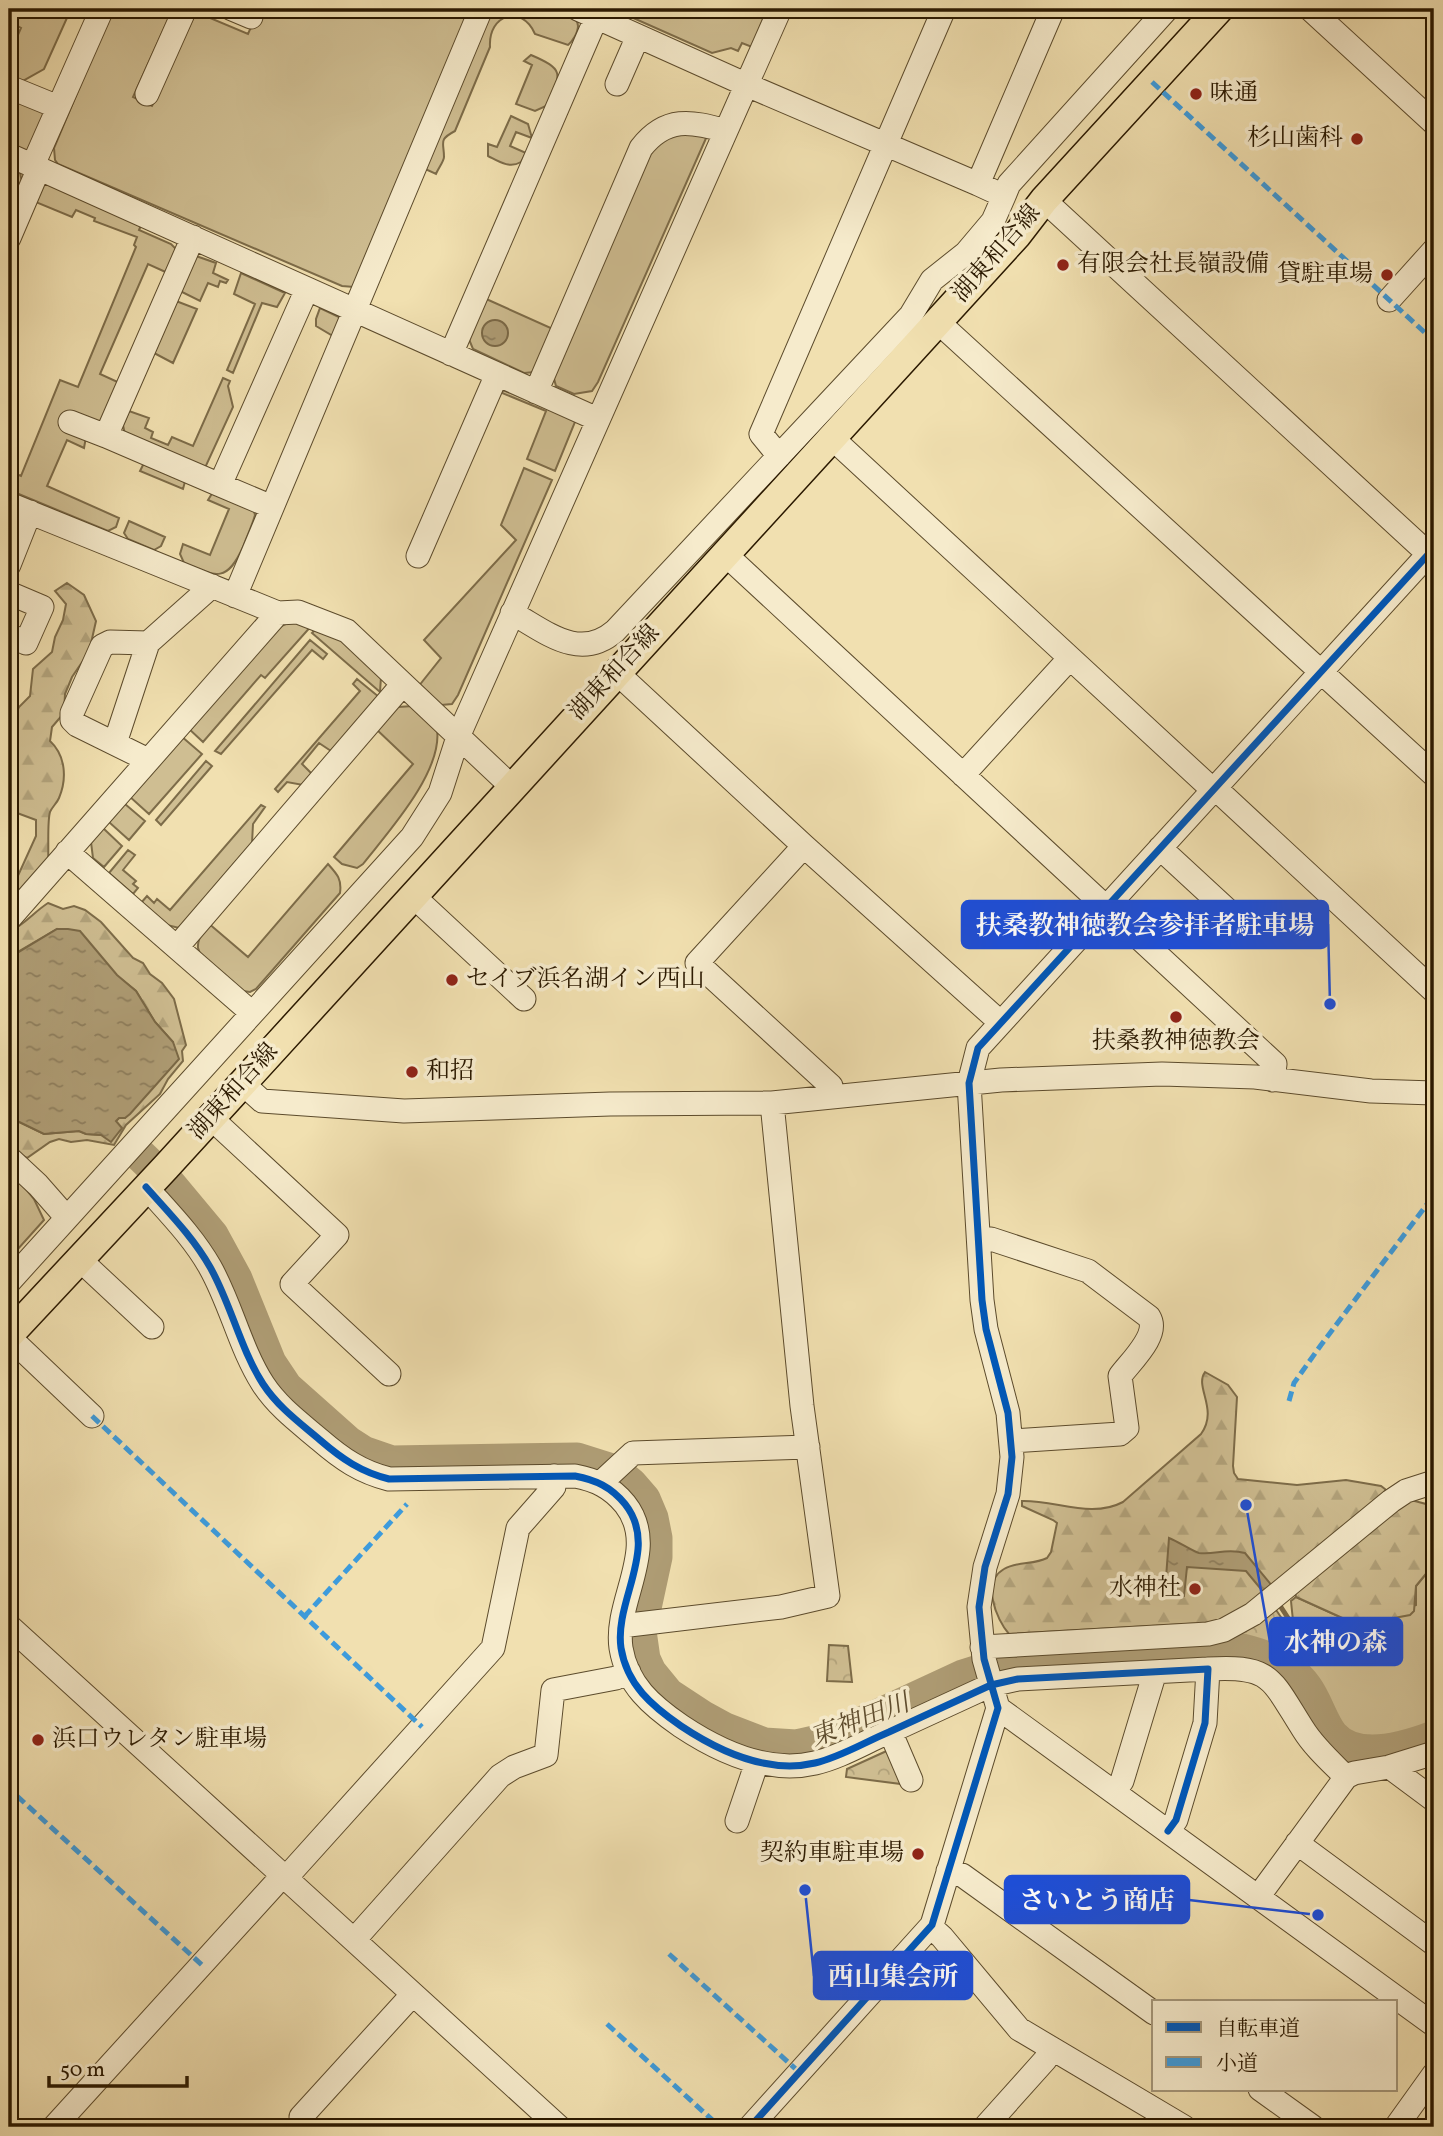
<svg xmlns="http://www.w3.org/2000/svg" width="1443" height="2136" font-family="Vollkorn,'Noto Serif JP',serif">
<defs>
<pattern id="forest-firs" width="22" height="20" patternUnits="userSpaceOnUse" patternTransform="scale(1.75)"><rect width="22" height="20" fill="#cfbe92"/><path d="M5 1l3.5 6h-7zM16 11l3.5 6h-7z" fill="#b2a37c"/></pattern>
<pattern id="park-crowns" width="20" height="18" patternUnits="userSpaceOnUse" patternTransform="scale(1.75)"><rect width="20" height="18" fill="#cfbe92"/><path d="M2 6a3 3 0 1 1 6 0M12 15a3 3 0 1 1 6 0" fill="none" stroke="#b2a37c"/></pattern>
<pattern id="water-ripples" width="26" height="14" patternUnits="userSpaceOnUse" patternTransform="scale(1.75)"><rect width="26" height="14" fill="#ae9c74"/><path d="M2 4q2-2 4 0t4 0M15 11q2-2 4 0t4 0" fill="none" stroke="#8e7e5d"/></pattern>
</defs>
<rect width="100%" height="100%" fill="#f1e0b0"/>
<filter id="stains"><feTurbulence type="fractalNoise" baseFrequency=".00286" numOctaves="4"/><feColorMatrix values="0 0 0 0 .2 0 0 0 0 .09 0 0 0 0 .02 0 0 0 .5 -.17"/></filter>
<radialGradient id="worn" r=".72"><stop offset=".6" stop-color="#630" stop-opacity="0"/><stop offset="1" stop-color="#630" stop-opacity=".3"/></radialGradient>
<!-- grass -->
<path fill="#cfbe92" stroke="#7d6c49" stroke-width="2" d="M20,9H71L44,69L19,83L9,78V43L14,44L21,28L14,24Z
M112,9H173L133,97L152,106L196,12L248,34L259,9H475L354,287L342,286L58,164L55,160L54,148Z
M490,9C508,9 577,1 578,26C578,33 572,42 568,45L535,34C522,4 488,14 490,47L455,131C438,140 444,142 444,157C444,161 438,169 436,174L423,168Z
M613,9H719L730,13L732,9H767L752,47L742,43L738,51L731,48L712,53Z
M531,55C566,70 561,74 546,106L535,111L516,104L532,65L524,61Z
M9,95L37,107L45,114L29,154L9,147Z
M511,116L528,124L532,138L516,132L510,146L526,153L521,162C509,169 498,161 488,156V144L497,147Z
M673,133L707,136L598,382L592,391L574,394L556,386L553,375L652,145Z
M9,164L20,172L22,183L9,219Z
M44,182L142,223L139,230L171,244L177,250L170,274L148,264L100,374L122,384L108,415L86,437L84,448L67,440L47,486L119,518L116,527L108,531L9,490V471L21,476L60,380L78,387L136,247L134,245L137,237L94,221L95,218L76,210L72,217L38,203L35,200Z
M196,256L216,263L213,273L228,280L226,283L220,281L218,287L208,283L200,301L180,291Z
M241,273L285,293L277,307L262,303L233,373L227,370L255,304L234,294Z
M484,298L553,329L535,372L524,373L473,349L468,337Z
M176,301L197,309L173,363L154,353Z
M320,308L341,318L333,336L316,326V319Z
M223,378L230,381L228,386L233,407L204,470L125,435L123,425L129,411L149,418L145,428L153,432L151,438L168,445L172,437L193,446Z
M503,390L572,418L575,422L555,471L527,459L546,411L502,393Z
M144,463L186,478L183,489L140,471Z
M524,468L552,480L458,695L452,704L441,705L418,687L441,658L424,640L516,540L501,525Z
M213,492L253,507L255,515C252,526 247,536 243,547C227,583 216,577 184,563L180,554L183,544L210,555L229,509L208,500Z
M129,521L165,537L161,546L154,550L128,539L124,533Z
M290,622L313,624L265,678L261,675L203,742L188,728L275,629Z
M319,626L334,631L381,677L380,692L312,633Z
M310,640L327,654L323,659L312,650L221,754L215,751Z
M357,679L379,697L331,751L319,743L302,764L314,776L303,785L287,782L278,792L275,789L360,691L353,684Z
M413,706L437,729C443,772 388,832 363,864L357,868L342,864L334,857L413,764L375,728L398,707Z
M181,736L202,754L149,814L129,796Z
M206,761L212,766L161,825L156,820Z
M125,804L145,821L129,840L110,823L108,818Z
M261,805L265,807L253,824L252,843L179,928L167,925L141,903L147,896L154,903L157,899L170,910Z
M103,828L122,846L104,867L93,858L91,842Z
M128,850L135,855L123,870L136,881L133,884L138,888L133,894L109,873Z
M328,864C337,874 342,879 340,893L256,989L250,992L243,991C232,982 200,961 198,948C197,939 203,930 207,922L248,957Z
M9,1168L34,1199L44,1220L9,1259Z
M1434,1564V1729C1412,1737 1378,1748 1354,1740C1330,1732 1299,1658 1295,1633C1293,1623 1292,1611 1291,1601L1296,1597L1349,1621L1362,1624L1416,1605V1586Z"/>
<!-- forest -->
<path fill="url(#forest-firs)" stroke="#7d6c49" stroke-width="2" d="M67,583L84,595L96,621L89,652L72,677L65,694L64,713L52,727L50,741C66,756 67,779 59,798C57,803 52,807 50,812C47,822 49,851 48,863L13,900L11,891L36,836V820L9,810V727L19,707L30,696L33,669L52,652L55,637L63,620L66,604L55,591Z
M48,903L63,909L74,906L85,910L101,922L133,958L143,963L150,974L162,983L174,999L186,1045L182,1051L183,1061L168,1079L160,1094L126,1125L114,1145L87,1140L71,1142L59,1139L50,1142L27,1158L9,1149V1117L44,1134L79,1131L86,1134L101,1135L119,1118H125L173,1042L155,1022L136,991L57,929L9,957V932C24,925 34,912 48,903Z
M1205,1372L1228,1385L1237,1397L1233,1466L1234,1473L1238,1479L1297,1485L1346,1480L1381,1486L1385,1489L1386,1493L1248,1608L1222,1622L1009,1634C996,1619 981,1582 1004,1569C1017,1561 1034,1565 1047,1558L1051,1552L1057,1523L1053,1520L1022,1506V1501C1056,1500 1091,1519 1123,1502L1201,1434C1219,1409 1194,1387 1205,1372Z
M1411,1500L1426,1504L1434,1510V1564L1416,1586L1414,1611L1410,1615L1362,1624L1349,1621L1296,1597L1295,1592L1396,1507Z"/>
<!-- park -->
<path fill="url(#park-crowns)" stroke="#7d6c49" stroke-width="2" d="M1274,1607L1283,1620L1287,1662L1255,1646L1222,1641Z
M829,1645L848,1646L852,1682L827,1681Z
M891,1749L901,1784L846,1777L847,1769Z"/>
<!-- water -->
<path fill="url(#water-ripples)" stroke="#7a6846" stroke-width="2" d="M482 333a13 13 0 1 1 26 0a13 13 0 1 1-26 0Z
M57,929H68L80,931L117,975L136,991L155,1022L173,1042L179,1059L130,1114L125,1118H119L116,1121L122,1128L111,1142L101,1135L86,1134L79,1131L44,1134L9,1117V958Z
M1169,1538C1177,1541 1194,1552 1199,1553C1215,1555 1226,1548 1245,1553L1273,1587L1265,1594L1246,1571L1187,1567L1184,1596L1171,1595L1172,1579L1166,1578Z"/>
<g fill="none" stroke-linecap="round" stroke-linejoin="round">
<!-- stream -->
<path stroke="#7a6846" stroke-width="5" d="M1277,1601L1288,1618L1293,1673"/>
<!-- river -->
<path stroke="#ae9c74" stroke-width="33" d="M140,1155L167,1181L212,1235L236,1279L270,1363L286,1387L349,1443L363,1452L392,1462L577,1459L615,1471L631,1484L644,1499L652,1518L656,1538V1557L640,1631L644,1659L650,1672L668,1694L703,1717L725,1729L764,1744L796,1746L827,1739L963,1676L998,1665L1039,1659L1232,1648C1260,1653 1289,1663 1306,1687C1317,1702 1321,1721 1332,1735C1356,1763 1405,1748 1434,1737"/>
<!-- minor casing -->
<g stroke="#5c4b2c" stroke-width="25">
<path id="minor" d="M232,9L251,17
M578,9L747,85L978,184L1053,9
M1310,9L1434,123
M617,84L638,36
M9,87L58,107
M147,94L185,9
M9,155L597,419
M33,165L102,9
M1004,196L1009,184L1167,9
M1044,200L1434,559
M193,237L106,436L220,485L307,289
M9,238L39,168
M1389,300L1434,250
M938,322L1434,775
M451,354L600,9
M536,392L641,148C666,116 691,121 726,131
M70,422L106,436
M832,438L1213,790
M779,456L761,434L944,9
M220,485L272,507
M9,504L278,613L298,612L347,631L512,787
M725,554L1275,1064L1273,1080
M418,556L497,374
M9,565L30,512
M9,593L42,607L26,643L9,635
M235,596L481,9
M512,613C545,631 579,662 615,631L911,315L932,280L966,253L993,221L1004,196L978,184
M616,672L804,846L1000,1022
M115,743L148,643
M148,760L77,725L72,720V713L102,646L110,642L148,643L212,586
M963,775L1070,658
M1215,788L1434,991
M804,846L697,963L831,1086L832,1097
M1160,848L1238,920
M67,852L252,1013
M412,895L524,999
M9,919L278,613
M177,947L403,684
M242,1083L262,1101L404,1111L610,1104L772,1103L1001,1080L1162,1074L1255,1077L1371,1091L1434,1093
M211,1118L337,1235L292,1284L389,1374
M9,1158L38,1185L67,1218L9,1282
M146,1187C169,1213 193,1237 210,1267C231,1304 240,1348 263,1384C278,1407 300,1423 320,1440C342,1459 361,1472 389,1479L575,1476C596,1480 611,1487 625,1504C660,1548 614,1600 621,1648C627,1685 652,1706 681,1726C720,1752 768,1774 815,1763C841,1757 865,1742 889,1732C923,1716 957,1701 991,1685L1018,1679L1208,1669L1205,1723L1176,1820L1168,1831
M67,1218L412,837L440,793L458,737L780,9
M979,1240L991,1239L1088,1271L1149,1317C1160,1335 1131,1361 1120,1376L1127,1428L1120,1434L1011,1441
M79,1259L152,1327
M9,1337L92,1416
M603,1485L606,1478L633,1453L808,1447
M9,1626L559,2127
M621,1626L781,1607L828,1596L802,1406L772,1103
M982,1647L1208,1634L1224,1630L1253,1614L1391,1501L1406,1491L1434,1482
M1208,1669C1272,1665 1271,1679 1303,1729C1314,1747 1331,1762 1346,1777
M998,1708L1434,2025
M890,1731L911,1780
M1393,1766L1395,1771L1434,1800
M1114,1792L1122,1781L1155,1672
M737,1821L757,1762
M1297,1843L1434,1944
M948,1871L962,1875L1154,2013
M1258,1897L1346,1777L1354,1773L1389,1767L1434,1753
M931,1927L942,1937L1019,2029L1184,2127
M354,1940L500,1776L514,1767L546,1755L553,1690L616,1678L629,1672
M1260,2089L1313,2127
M301,2117L413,1994
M54,2127L275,1884L293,1870L493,1648L518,1528L554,1487V1476
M750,2127L932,1925L998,1708L984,1659L979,1607L985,1567L1008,1494L1012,1457L1008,1413L986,1329L982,1300L969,1083L978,1048L1434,548
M985,2127L1045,2060L1052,2049
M1396,2127L1434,2074"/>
</g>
<!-- major casing -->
<g stroke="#2b1900" stroke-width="31">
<path id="major" d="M9,1335L166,1167L1017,235L1044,200L1219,9"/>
</g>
<!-- minor -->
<use href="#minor" stroke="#f6ebcc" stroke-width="23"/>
<!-- major -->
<use href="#major" stroke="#f1e0b0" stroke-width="28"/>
<!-- quiet -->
<path stroke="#3d9bdc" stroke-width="5" stroke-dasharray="10 5" stroke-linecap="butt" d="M1152,82L1434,341
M1289,1401L1294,1383L1321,1345L1434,1195
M92,1416L422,1727
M304,1617L407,1504
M17,1796L202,1965
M669,1954L799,2072
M607,2024L720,2127"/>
<!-- cycleway casing -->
<g stroke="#f6ebcc" stroke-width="11">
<path id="cycleway" d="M146,1187C169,1213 193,1237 210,1267C231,1304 240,1348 263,1384C278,1407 300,1423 320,1440C342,1459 361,1472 389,1479L575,1476C596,1480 611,1487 625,1504C660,1548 614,1600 621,1648C627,1685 652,1706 681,1726C720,1752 768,1774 815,1763C841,1757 865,1742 889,1732C923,1716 957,1701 991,1685L1018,1679L1208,1669L1205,1723L1176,1820L1168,1831
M750,2127L932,1925L998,1708L984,1659L979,1607L985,1567L1008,1494L1012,1457L1008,1413L986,1329L982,1300L969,1083L978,1048L1434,548"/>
</g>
<!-- cycleway -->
<use href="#cycleway" stroke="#0057b8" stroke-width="7"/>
</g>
<!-- markers -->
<g fill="#8f2418" stroke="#f6ebcc" stroke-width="2.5">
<circle cx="1196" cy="94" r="7"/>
<circle cx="1357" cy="139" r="7"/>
<circle cx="1063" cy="265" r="7"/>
<circle cx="1387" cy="275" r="7"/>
<circle cx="452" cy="980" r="7"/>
<circle cx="1176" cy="1017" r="7"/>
<circle cx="412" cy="1072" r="7"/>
<circle cx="1195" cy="1589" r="7"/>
<circle cx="38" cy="1740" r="7"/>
<circle cx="918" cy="1854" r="7"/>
</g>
<g text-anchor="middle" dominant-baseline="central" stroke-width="7" stroke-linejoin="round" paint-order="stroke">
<!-- poi labels -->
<g font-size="24" fill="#2b1900" stroke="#f6ebcc" text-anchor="start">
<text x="1210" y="94">味通</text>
<text x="1343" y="139" text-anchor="end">杉山歯科</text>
<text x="1077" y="265">有限会社長嶺設備</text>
<text x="1373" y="275" text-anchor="end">貸駐車場</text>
<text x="466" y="980">セイブ浜名湖イン西山</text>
<text x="1176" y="1042" text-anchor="middle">扶桑教神徳教会</text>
<text x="426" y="1072">和招</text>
<text x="1181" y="1589" text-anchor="end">水神社</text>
<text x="52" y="1740">浜口ウレタン駐車場</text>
<text x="904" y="1854" text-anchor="end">契約車駐車場</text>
</g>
<!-- street labels -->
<g font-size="24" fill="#2b1900" stroke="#f6ebcc">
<text transform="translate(997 254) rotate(-49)">湖東和合線</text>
<text transform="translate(615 673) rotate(-47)">湖東和合線</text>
<text transform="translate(234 1092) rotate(-48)">湖東和合線</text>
</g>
<!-- water labels -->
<g font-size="26" font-style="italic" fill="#5f4d2e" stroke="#f6ebcc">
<text transform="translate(860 1721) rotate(-21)">東神田川</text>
</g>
</g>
<!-- callouts -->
<path fill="none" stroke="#1d4ed8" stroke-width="2.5" d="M1330 1004L1328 924M1246 1505L1270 1642M1318 1915L1189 1900M805 1890L814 1976"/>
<g fill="#1d4ed8" stroke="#f6ebcc" stroke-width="2.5">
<circle cx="1330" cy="1004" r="7"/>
<circle cx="1246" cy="1505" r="7"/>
<circle cx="1318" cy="1915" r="7"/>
<circle cx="805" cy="1890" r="7"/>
</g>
<g fill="#1d4ed8" stroke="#1d4ed8" stroke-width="2.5">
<rect x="962" y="901" width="366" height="47" rx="7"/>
<rect x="1270" y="1618" width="132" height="47" rx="7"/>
<rect x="1005" y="1876" width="184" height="47" rx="7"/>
<rect x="814" y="1952" width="158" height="47" rx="7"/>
</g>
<g font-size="26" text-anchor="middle" font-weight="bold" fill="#fff">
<text x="1145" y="934">扶桑教神徳教会参拝者駐車場</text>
<text x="1336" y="1651">水神の森</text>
<text x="1097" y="1909">さいとう商店</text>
<text x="893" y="1985">西山集会所</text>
</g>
<!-- margin -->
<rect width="1443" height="2136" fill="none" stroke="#f1e0b0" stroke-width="35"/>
<rect x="10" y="10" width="1422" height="2115" fill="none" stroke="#2b1900" stroke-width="3.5"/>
<rect x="18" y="18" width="1408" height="2101" fill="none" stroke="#2b1900" stroke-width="2"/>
<!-- legend -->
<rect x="1152" y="2000" width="245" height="91" fill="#f6ebcc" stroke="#a5977a" stroke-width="2"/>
<rect x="1166" y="2022" width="35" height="10" fill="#0057b8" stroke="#a5977a" stroke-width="2"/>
<text x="1216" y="2035" font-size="21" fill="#2b1900">自転車道</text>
<rect x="1166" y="2057" width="35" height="10" fill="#3d9bdc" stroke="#a5977a" stroke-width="2"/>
<text x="1216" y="2070" font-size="21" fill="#2b1900">小道</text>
<!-- scale -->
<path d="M49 2076v10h138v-10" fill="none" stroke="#2b1900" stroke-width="3.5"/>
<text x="60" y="2076" font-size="21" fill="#2b1900" stroke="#f6ebcc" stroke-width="5" paint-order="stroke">50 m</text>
<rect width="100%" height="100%" filter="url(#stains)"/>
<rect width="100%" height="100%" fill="url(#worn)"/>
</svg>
